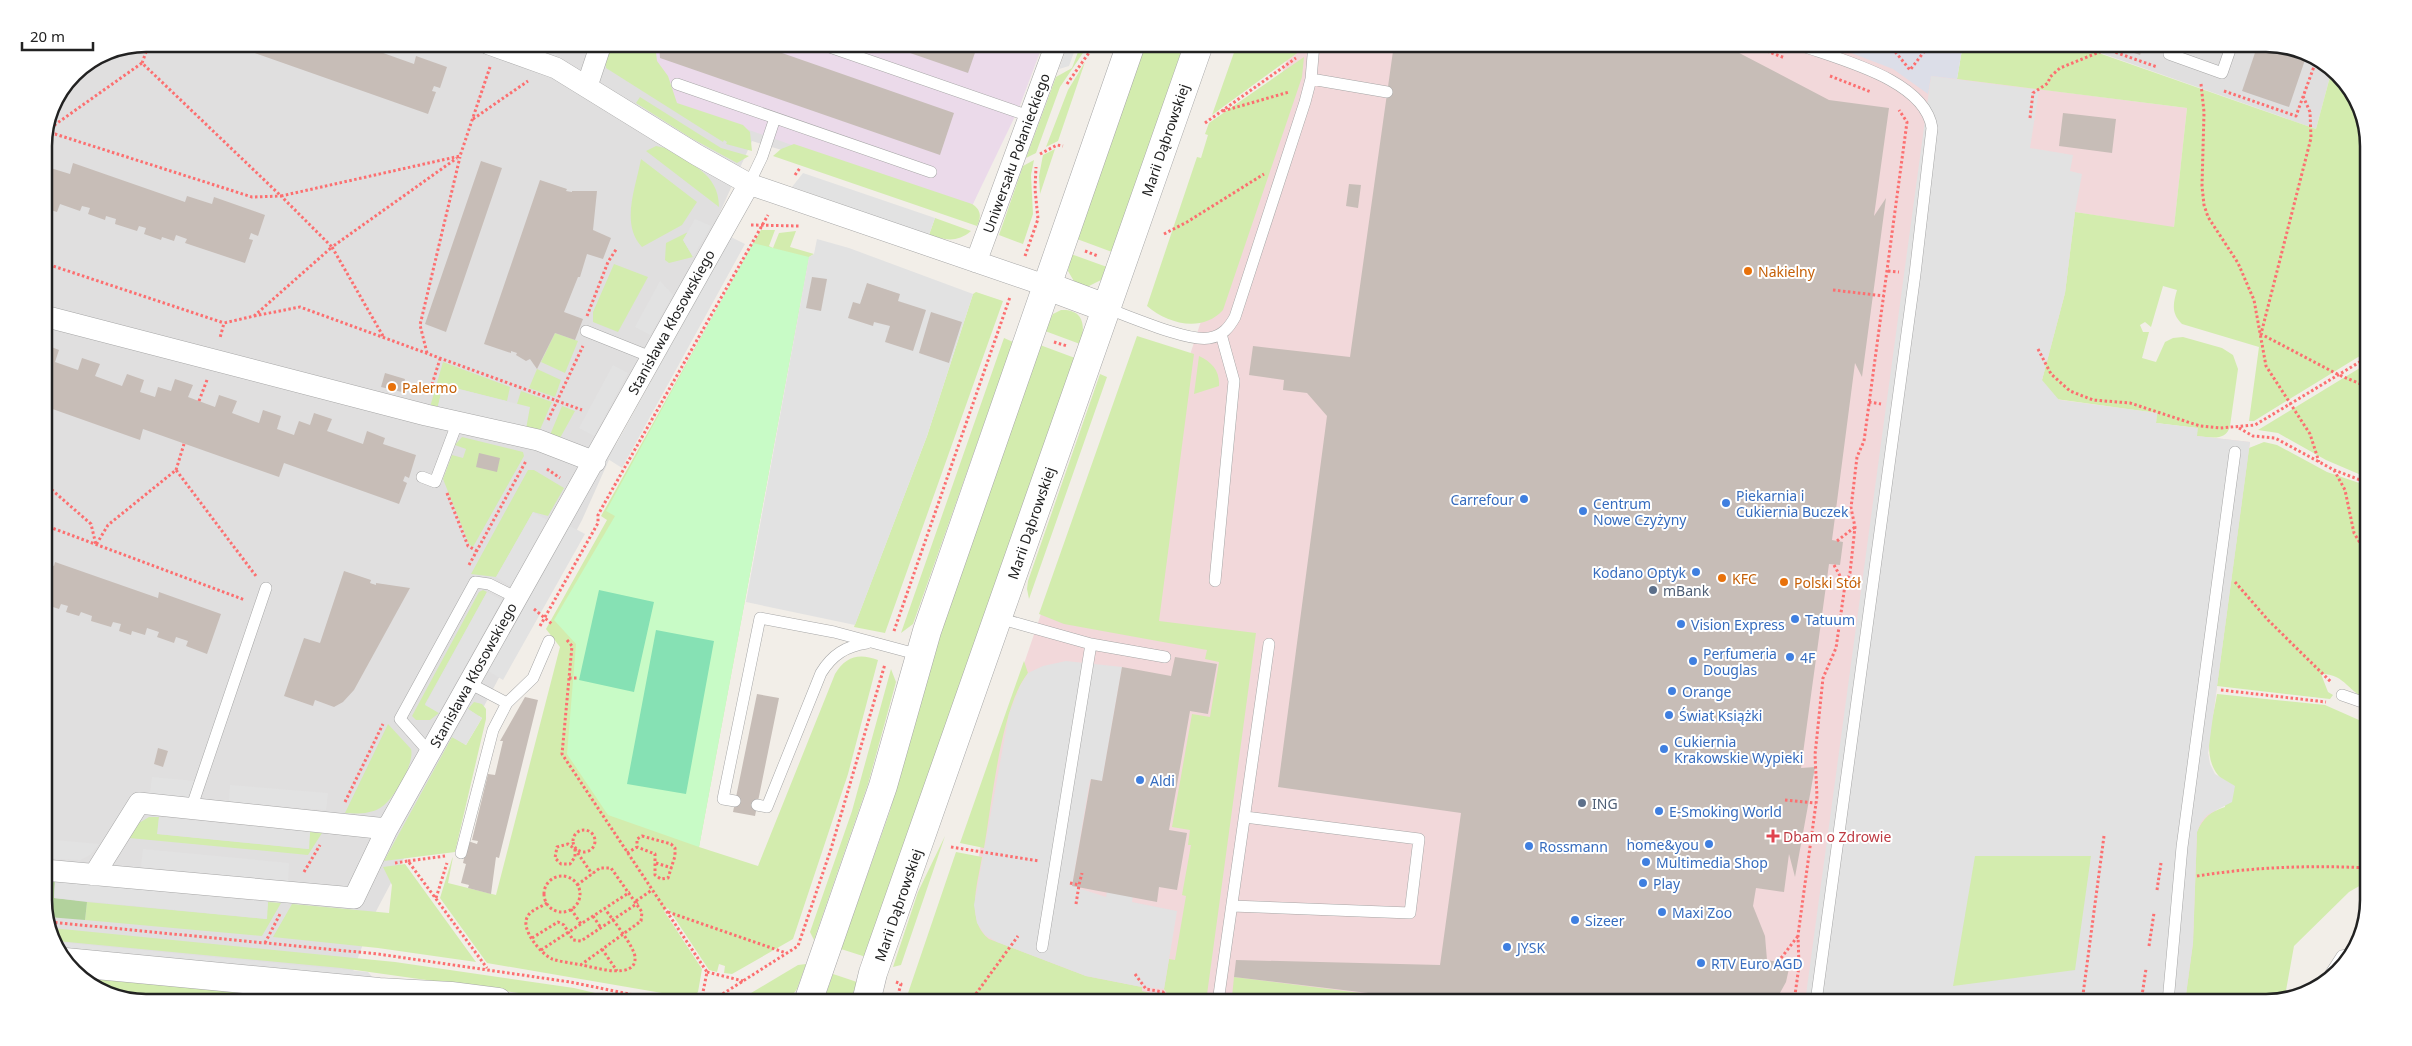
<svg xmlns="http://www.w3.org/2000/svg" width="2412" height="1046" font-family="'Noto Sans',sans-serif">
<rect width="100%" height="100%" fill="#f2eee8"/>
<!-- residential -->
<path fill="#e0dfdf" d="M147,44H1043L971,208L752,141L582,520L372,919L342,1002H147L108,995L65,962L44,906V140L52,107L74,74L108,51Z
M2075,44H2265L2304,51L2331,73L2316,129Z"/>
<!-- commercial -->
<path fill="#f2d8da" d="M1292,44H1841L1921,74L2187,108L2174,228L2075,212L2065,293L2042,380L2059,400L2157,413L2156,423L2197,436L2250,442L2208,753L2216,810L2185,1002H1182L1087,982L985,942L966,924L1004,722L1042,611L1186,367Z"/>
<!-- industrial -->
<path fill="#ebdaea" d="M642,44H1043L1019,108L971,208L675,104Z"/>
<!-- grass -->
<path fill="#d3ecae" d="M611,44H655L657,61L668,76L677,103L743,125L750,132L752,151L726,144L727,142L724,140L723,142L606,68L605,60Z
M1081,44H1089L1060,87L1036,153L1026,158L1056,77L1072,68Z
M1145,44H1184L1112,252L1077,239Z
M1237,44H1297L1300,51L1212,115Z
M1963,44H2073L2316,129L2331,73L2351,89L2368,140V351L2254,421H2249L2259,347L2182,324C2171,313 2173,304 2177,290L2163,286L2151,327L2145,322L2140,325L2143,332H2149L2142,358L2156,362L2165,342L2173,338L2183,337L2222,348L2233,355L2238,369L2230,426C2226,442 2210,437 2197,436V428L2156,423L2157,413L1917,380H2042L2065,293L2075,212L2174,227L2187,108L1957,79Z
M1304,57L1302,77L1223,310C1202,333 1168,324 1147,306L1197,157L1201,158L1208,135L1205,134L1209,123Z
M1085,62L1058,141L1046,147L1068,90Z
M640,97L721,148L749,156L737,163L691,138L636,103Z
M794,144L972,204C982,210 981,218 977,226L773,156L781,149Z
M656,146L665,148C690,164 719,173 719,207L646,151Z
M1055,149L1040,194L1039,176L1043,155Z
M641,159L697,202L682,225L642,247C620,224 636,187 641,159Z
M1034,160L1031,175L1033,214L1023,244L999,235L1023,166Z
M935,218L971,231C957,243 945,240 929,235Z
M761,230H775L769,246L773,248L779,233L796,231L790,247L814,254L809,257L699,847L758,866L835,674C846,656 859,653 878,660L848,774L793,939L732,974L724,973L725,966L719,964L717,972L709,970L668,908L664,911L702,969L698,992L691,998L487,963L440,898L452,859L453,857L448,883L496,895L560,647L546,629L607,520L601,516Z
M688,232L683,240L693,257L669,263L665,260L666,243Z
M1071,254L1107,267L1101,280L1087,287L1075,283L1068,271Z
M614,264L648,277L618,332L593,322V312Z
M976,292L1003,301L885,633L854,627L927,436L973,294Z
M1061,310C1084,309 1086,326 1080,344L1045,331L1053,314Z
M555,333L578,341L565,373L541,362Z
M1137,336L1194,354L1159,621L1256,633L1206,1002H1173L1164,989L1169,959L1175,960L1186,896L1182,895L1191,845H1188L1190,830L1172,827L1192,714L1210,717L1219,662L1205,659L1207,650L1064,624L1039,614Z
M1004,338L1013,342L913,624L901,633Z
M1040,345L1075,358L866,957L841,949L890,811L924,684L944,621Z
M1199,356C1212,362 1220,371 1219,386L1194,394Z
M443,362L510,387L507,401L443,385L438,406L434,409L430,407Z
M2368,363V478L2326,460L2278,433L2258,430Z
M537,369L561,380L555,397L529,388Z
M1100,374L1107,377L1029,599L1027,589L1028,581Z
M521,391L552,402L539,432L526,429L517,404Z
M562,406L575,411L560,438L550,435Z
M462,437L523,452L524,456L473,547L469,544L443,479L452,455L463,458L466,449L455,445Z
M2264,442L2277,445L2327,472L2368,486V699C2349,694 2345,673 2321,674L2328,692L2333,695L2330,699L2217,686L2249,448Z
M528,470H534L564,488L548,516L533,512L496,577L471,574Z
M483,590L487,592L425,704L439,713L430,720H416L412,716L479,592Z
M1024,661L1028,673C1001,706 992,803 984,848L960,843Z
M891,669L896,682L868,784L814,940L810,932L852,811Z
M2217,694L2325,705L2368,724V881L2349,892L2294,946L2285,996L2266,1002H2185L2193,943L2197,832C2203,818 2211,811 2225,807L2224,781C2198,760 2213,722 2217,694Z
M474,702L482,704L486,709V719L455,852L384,861L452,737L466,745L482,718L468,709Z
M388,724L411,749C415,764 393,801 380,808C370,814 357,814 345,813Z
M149,817H159L158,834L308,849L310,832L322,833L308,855L129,838L139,823Z
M945,836L901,965L893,967L918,892Z
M1963,845L2091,856L2083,977L1949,993Z
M956,852L982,857C978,882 965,921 989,939L1086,976L1142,987V991L1162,996L1166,1002H905Z
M405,864L476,962L378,948L273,937L292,904L389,913L392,885L383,867Z
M87,902L266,919L268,902L281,903L262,936L85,920Z
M52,928L395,962L574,988L633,1002H582L341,968L57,941Z
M806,964L797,989L787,1002H736L798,965Z
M76,970L403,1002H147L108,995Z
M833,974L857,982L850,1002H823Z
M1234,977L1431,1002H1237L1232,997Z"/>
<!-- forest -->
<path fill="#b2d29c" d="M44,880L55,881L54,898L87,902L85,920L48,917L44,906Z"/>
<!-- park -->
<path fill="#c8fbc6" d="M753,243L809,257L699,847L608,815L567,754L576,644L554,620L615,516L606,511Z"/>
<!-- pitch -->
<path fill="#86e1b4" d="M599,590L654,602L634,692L579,680Z
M656,630L714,641L686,794L627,784Z"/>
<!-- parking -->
<path fill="#e2e2e2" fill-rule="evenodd" d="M523,44H560L556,56Z
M1068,44H1077L1069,66L1059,69Z
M1931,76L2039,90L2030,148L2073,155L2070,171L2082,174L2075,212L2065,293L2042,380L2059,400L2157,413L2156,423L2198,428L2197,436L2250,442L2208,753L2210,764L2215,774L2235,786L2232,802L2207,815L2201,822L2197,832L2193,943L2185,1002H1805ZM1975,856H2091L2075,970L1953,986Z
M803,173L935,218L929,235L792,187Z
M695,219L711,226L693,257L683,240Z
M731,237L745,244L622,468L608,459Z
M817,239L849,248L973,294L927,436L855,625L746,602L809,257L814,254Z
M660,281L673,295L650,335L635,327Z
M613,365L628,373L594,436L579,428Z
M443,385L530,407L526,429L434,409L438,406Z
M533,512L547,520L511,586L496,577Z
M570,526L585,534L503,680L488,671Z
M487,592L502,600L439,713L425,705Z
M1066,661L1122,667L1102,781L1090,780L1072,886L1106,897L1109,882L1134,886L1132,902L1177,911L1164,989L1142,987L1086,976L997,942L985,935L977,923L974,905L1009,714L1020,686L1028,673L1043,666Z
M468,709L482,718L466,745L452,737Z
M152,777L195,781L188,798L150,794Z
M230,785L328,793L326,810L229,802Z
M159,817L310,832L309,849L157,834Z
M44,839L99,844L90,855L80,860L44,858Z
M143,849L289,863L288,881L141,867Z
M55,881L268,902L267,919L54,898Z
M57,942L368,972L380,986L62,956Z"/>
<!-- plaza -->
<path fill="#dcdee8" d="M1828,44H1963L1957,79L1931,76L1928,94L1893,69Z"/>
<!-- building -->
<path fill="#c7bdb7" d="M229,44H358L414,64L416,56L447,67L440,88L434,86L432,91L436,92L428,114Z
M659,44H756L954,113L940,155L660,58Z
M884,44H978L968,73Z
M1394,44H1722L1829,100L1889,108L1874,216L1886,198L1862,377L1855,363L1832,540L1843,542L1840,565L1829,564L1801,768L1815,767L1795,877L1789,854L1784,892L1756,888L1753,906L1765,936L1767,960L1790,964L1786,982L1775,1002H1461L1435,999V1001L1234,977L1236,960L1440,965L1461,813L1278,787L1327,416L1307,393L1283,390L1284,380L1249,375L1253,346L1350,357Z
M2108,44H2144L2140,55Z
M2258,44L2307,54L2289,107L2242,91Z
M2063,113L2116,119L2112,153L2059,146Z
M481,161L502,168L446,332L425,324Z
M73,163L185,202L187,196L212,204L214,197L265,215L258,236L251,233L249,239L253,240L245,263L185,243L187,239L176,235L174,241L162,237L161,240L144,234L146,228L139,226L137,231L115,224L116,219L106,216L105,220L88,214L90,208L82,206L80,211L60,204L57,212L44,208V166L70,174Z
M540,180L567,189L566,191L572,192V191H597L593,230L611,238L603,259L587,254L580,277H578L564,312L583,319L575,340L555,333L537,369L530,359L526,361L516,355L517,353L511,351V353L484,344Z
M1349,184L1361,185L1358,208L1346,206Z
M812,277L827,279L821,311L806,308Z
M867,283L900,294L898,301L926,310L913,351L885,342L890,326L874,322L873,326L848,318L853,302L860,304Z
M931,312L962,322L949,363L919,353Z
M44,344L59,350L55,362L78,370L82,358L100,364L95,376L122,386L127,374L144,380L140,392L155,397L158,387L171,391L175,379L193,385L188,397L215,407L219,395L237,401L232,413L259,423L263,410L281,416L277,429L294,435L299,421L310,425L314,413L332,419L327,431L363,444L367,431L385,438L383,444L416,455L409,478L405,476L403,481L407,483L399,504L284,463L279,477L143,429L140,440L44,406Z
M385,373L405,379L402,392L381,387Z
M479,453L500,458L497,472L476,467Z
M44,562L54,566L55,562L158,598L159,592L221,614L207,654L186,646L188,641L176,637L174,643L157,637L159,632L147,628L145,635L132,631L131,635L119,631L121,624L113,622L111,627L91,621L92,616L81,612L79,616L66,612L68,606L61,604L59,609L44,604Z
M344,571L371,580L370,583L376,585V583L410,588L354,690L343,702L334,707L315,700L313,706L284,696L304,638L320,643Z
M1175,657L1217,664L1208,714L1190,711L1169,830L1187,833L1177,890L1159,887L1157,902L1072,886L1091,779L1102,781L1122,667L1171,676Z
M757,694L779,698L755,816L733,812Z
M525,697L538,700L499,858L496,857L491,894L468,888L469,885L461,883L466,864L463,863L468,841L477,844L478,841L472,840L488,774L495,775L503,741H500Z
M158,748L168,751L163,767L154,764Z"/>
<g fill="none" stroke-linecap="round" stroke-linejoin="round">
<!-- service casing -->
<g stroke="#a6a6a6" stroke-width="12">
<path id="service" d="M821,44L1029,116
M1797,44C1837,59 1925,79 1932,128L1915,274L1816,1002
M2173,44L2169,54L2222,73L2232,44
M1311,79L1387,92
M677,84L931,172
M749,184L762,157L775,118
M1106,308C1129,316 1188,342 1209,338C1222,336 1229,328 1235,317L1305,102L1311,79L1314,44
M586,331L651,357
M422,477L435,482L458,421
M1215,581L1234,381L1221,334
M998,618L1091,644L1042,947
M1091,644L1165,657
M469,683L507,703
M2342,695L2368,704
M430,753L400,719L475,582L489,584L517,598
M735,801L723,799L760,618L834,632L920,655
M757,805L767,807L821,673C832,655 846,646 867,643
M191,809L266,588
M461,853L493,730L507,703L533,678L549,641
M1232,906L1410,913L1419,839L1245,817
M2326,981L2342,956L2347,955
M1218,1002L1269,644
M2168,1002L2182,847L2235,452"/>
</g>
<!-- minor casing -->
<g stroke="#a6a6a6" stroke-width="22">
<path id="minor" d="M489,44L556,68L697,155L749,184L1047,286
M587,86L601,44
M976,262L1056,44
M44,316L426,415L538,440L595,462
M44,870L354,898L387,829L749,184
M94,875L139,803L387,829"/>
</g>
<!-- tertiary casing -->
<g stroke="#a6a6a6" stroke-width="29">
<path id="tertiary" d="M1047,286L1106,308
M65,962L379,992L451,996L498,1002
M808,1002L883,786L927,631L1131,44
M866,1002L873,973L1199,44"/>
</g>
<!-- path -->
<path stroke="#fc6f70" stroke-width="3" stroke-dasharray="2.5 2.5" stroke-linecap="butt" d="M1748,44L1785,58
M1889,44L1910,70L1930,44
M2092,44L2157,67
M142,63L149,44
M1830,76L1871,92
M1067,84L1095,44
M2201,84L2204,112L2202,186L2204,205L2208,217L2238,263L2254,300L2266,366L2310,434L2319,462
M2224,91L2296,116L2316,61
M2303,96L2310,112L2311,138L2261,334L2339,375L2368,387
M1223,111L1289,92
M2030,118L2033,93L2048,83L2050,77L2060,68L2107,49
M473,119L528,81
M1205,123L1296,58
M46,131L142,63L281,196L460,156L490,67
M45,136L55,134L252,197L281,196L332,247L254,316L224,323L220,338
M1040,154L1057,145L1063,146
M795,175L800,168
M751,225L799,226
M1164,234L1187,222L1264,174
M1085,251L1098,256
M1025,256L1038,219L1035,189L1036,167
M44,263L224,323
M1888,271L1899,272
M1833,290L1884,296
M254,316L300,307L582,410
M587,316L608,262L617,248
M383,336L332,247L457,158
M1054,342L1067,346
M2038,349L2051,374L2070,391L2093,400L2130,403L2200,426L2220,428L2255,425L2368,357
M427,353L420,325L460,157
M429,394L440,359
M199,401L207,380
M1869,402L1881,404
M548,420L583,346
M2239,428L2253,436L2275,438L2334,470L2368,483
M547,469L560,478
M176,470L184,444
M2334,470L2345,490L2354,533L2368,556
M44,483L91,524L96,545L108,525L176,470L256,576
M447,493L468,546L477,551
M44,525L245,600
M1837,541L1855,527
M469,565L526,461
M1834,565L1845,585
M2235,582L2268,620L2331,682
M534,609L552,624
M540,626L598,523V515L604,504L768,215
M894,631L1010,297
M567,640L572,646L562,754L707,972L701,1002
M569,678H577
M2221,690L2326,702
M1785,800L1816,803
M345,802L383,724
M573 841a11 11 0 1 1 22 0a11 11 0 1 1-22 0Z
M642,836L671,844L675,848V856L668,878L661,879L655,875V854L637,847V839Z
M951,847L1039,861
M575,849V857L570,864H561L555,858L557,847L568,844L575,849L592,874
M627,853L637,847
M408,861L445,856
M395,863L408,861L487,968
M656,863L672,868
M304,872L320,845
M2197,876C2254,867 2311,865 2368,868
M544 894a18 18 0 1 1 36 0a18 18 0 1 1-36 0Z
M1070,883L1079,885L1082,873
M577,885L600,868H611L642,912L641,921L582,964
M2157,890L2161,863
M436,898L447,863
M636,901L652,890
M547,903C541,907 531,910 528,916C519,928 541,954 552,959C561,962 572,963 582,965C593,967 637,981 635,957C634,946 612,919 605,909
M1076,904L1079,885
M571,909L581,924
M668,912L786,953
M593,916L601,928
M50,922L378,954L570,982L669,1002
M532,938L558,922L564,925L573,940L581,941L638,903
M265,943L280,914
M2149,946L2154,913
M602,949L617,971
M541,950L630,892
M1778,962L1798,936
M707,972L743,981
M1135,974L1146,989L1163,992L1170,1002
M896,982L901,984L896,1002
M710,1002L798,946L831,849L885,664
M970,1002L1018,936
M1794,1002L1799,966L1798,935L1817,796L1815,755L1823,678L1836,648L1845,585L1850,573L1855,527L1851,508L1857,457L1864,441L1907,122L1899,110
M2082,1002L2104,836
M2141,1002L2146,969"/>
<!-- service -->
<use href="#service" stroke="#fff" stroke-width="11"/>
<!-- minor -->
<use href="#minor" stroke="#fff" stroke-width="21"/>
<!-- tertiary -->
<use href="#tertiary" stroke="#fff" stroke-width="28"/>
</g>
<!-- markers -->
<g fill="#e8710a" stroke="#fff" stroke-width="2">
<circle cx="1748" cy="271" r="5"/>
<circle cx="392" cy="387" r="5"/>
<circle cx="1722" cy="578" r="5"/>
<circle cx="1784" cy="582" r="5"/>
</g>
<g fill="#3f7fe0" stroke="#fff" stroke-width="2">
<circle cx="1524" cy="499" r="5"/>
<circle cx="1726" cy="503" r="5"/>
<circle cx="1583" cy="511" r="5"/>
<circle cx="1696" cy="572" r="5"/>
<circle cx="1795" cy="619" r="5"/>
<circle cx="1681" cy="624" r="5"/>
<circle cx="1790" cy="657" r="5"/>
<circle cx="1693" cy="661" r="5"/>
<circle cx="1672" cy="691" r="5"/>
<circle cx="1669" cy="715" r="5"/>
<circle cx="1664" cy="749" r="5"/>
<circle cx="1140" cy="780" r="5"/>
<circle cx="1659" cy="811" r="5"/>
<circle cx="1709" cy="844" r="5"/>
<circle cx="1529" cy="846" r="5"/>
<circle cx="1646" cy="862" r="5"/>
<circle cx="1643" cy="883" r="5"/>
<circle cx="1662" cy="912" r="5"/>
<circle cx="1575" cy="920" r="5"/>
<circle cx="1507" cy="947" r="5"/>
<circle cx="1701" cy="963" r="5"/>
</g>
<g fill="#5c6f8a" stroke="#fff" stroke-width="2">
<circle cx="1653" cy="590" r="5"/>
<circle cx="1582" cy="803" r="5"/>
</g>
<path fill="#e0444e" stroke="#fff" stroke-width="2" d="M1770.5 828.5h5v5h5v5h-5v5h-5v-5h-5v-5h5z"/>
<g text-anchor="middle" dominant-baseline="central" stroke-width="4" stroke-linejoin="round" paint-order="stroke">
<!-- street labels -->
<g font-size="14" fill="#222" stroke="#fff">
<text transform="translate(1165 140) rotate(-71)">Marii Dąbrowskiej</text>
<text transform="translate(1016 153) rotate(-70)">Uniwersału Połanieckiego</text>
<text transform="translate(671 322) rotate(-61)">Stanisława Kłosowskiego</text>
<text transform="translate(1031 523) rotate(-71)">Marii Dąbrowskiej</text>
<text transform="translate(473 675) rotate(-61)">Stanisława Kłosowskiego</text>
<text transform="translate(898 905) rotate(-71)">Marii Dąbrowskiej</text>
</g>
<!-- food labels -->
<g font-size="14" fill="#c56008" stroke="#fff" text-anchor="start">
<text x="1758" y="271">Nakielny</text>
<text x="402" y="387">Palermo</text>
<text x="1732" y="578">KFC</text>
<text x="1794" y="582">Polski Stół</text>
</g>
<!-- shop labels -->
<g font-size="14" fill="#366cbe" stroke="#fff" text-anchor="start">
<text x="1736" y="495">Piekarnia i<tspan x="1736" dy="16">Cukiernia Buczek</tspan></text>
<text x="1514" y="499" text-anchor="end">Carrefour</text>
<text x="1593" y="503">Centrum<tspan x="1593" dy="16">Nowe Czyżyny</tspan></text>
<text x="1686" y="572" text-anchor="end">Kodano Optyk</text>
<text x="1805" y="619">Tatuum</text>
<text x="1691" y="624">Vision Express</text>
<text x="1703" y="653">Perfumeria<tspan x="1703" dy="16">Douglas</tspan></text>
<text x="1800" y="657">4F</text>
<text x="1682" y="691">Orange</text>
<text x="1679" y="715">Świat Książki</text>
<text x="1674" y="741">Cukiernia<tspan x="1674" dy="16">Krakowskie Wypieki</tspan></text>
<text x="1150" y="780">Aldi</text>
<text x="1669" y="811">E-Smoking World</text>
<text x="1699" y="844" text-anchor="end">home&amp;you</text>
<text x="1539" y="846">Rossmann</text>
<text x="1656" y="862">Multimedia Shop</text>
<text x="1653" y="883">Play</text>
<text x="1672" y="912">Maxi Zoo</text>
<text x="1585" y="920">Sizeer</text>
<text x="1517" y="947">JYSK</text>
<text x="1711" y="963">RTV Euro AGD</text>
</g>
<!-- service labels -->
<g font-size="14" fill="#4e5e75" stroke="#fff" text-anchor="start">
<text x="1663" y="590">mBank</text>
<text x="1592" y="803">ING</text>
</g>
<!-- health labels -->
<g font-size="14" fill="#be3a42" stroke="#fff" text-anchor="start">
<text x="1783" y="836">Dbam o Zdrowie</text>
</g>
</g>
<!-- crop -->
<path d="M0 0H2412V1046H0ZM146 52H2266A94 94 0 0 1 2360 146V900A94 94 0 0 1 2266 994H146A94 94 0 0 1 52 900V146A94 94 0 0 1 146 52Z" fill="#fff" fill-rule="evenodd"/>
<path fill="none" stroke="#222" stroke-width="2.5" d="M146 52H2266A94 94 0 0 1 2360 146V900A94 94 0 0 1 2266 994H146A94 94 0 0 1 52 900V146A94 94 0 0 1 146 52Z"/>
<!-- scale -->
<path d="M22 42v8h71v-8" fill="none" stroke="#222222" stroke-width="2.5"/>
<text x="30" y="42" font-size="15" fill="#222222" stroke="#ffffff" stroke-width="4" paint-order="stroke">20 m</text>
</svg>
